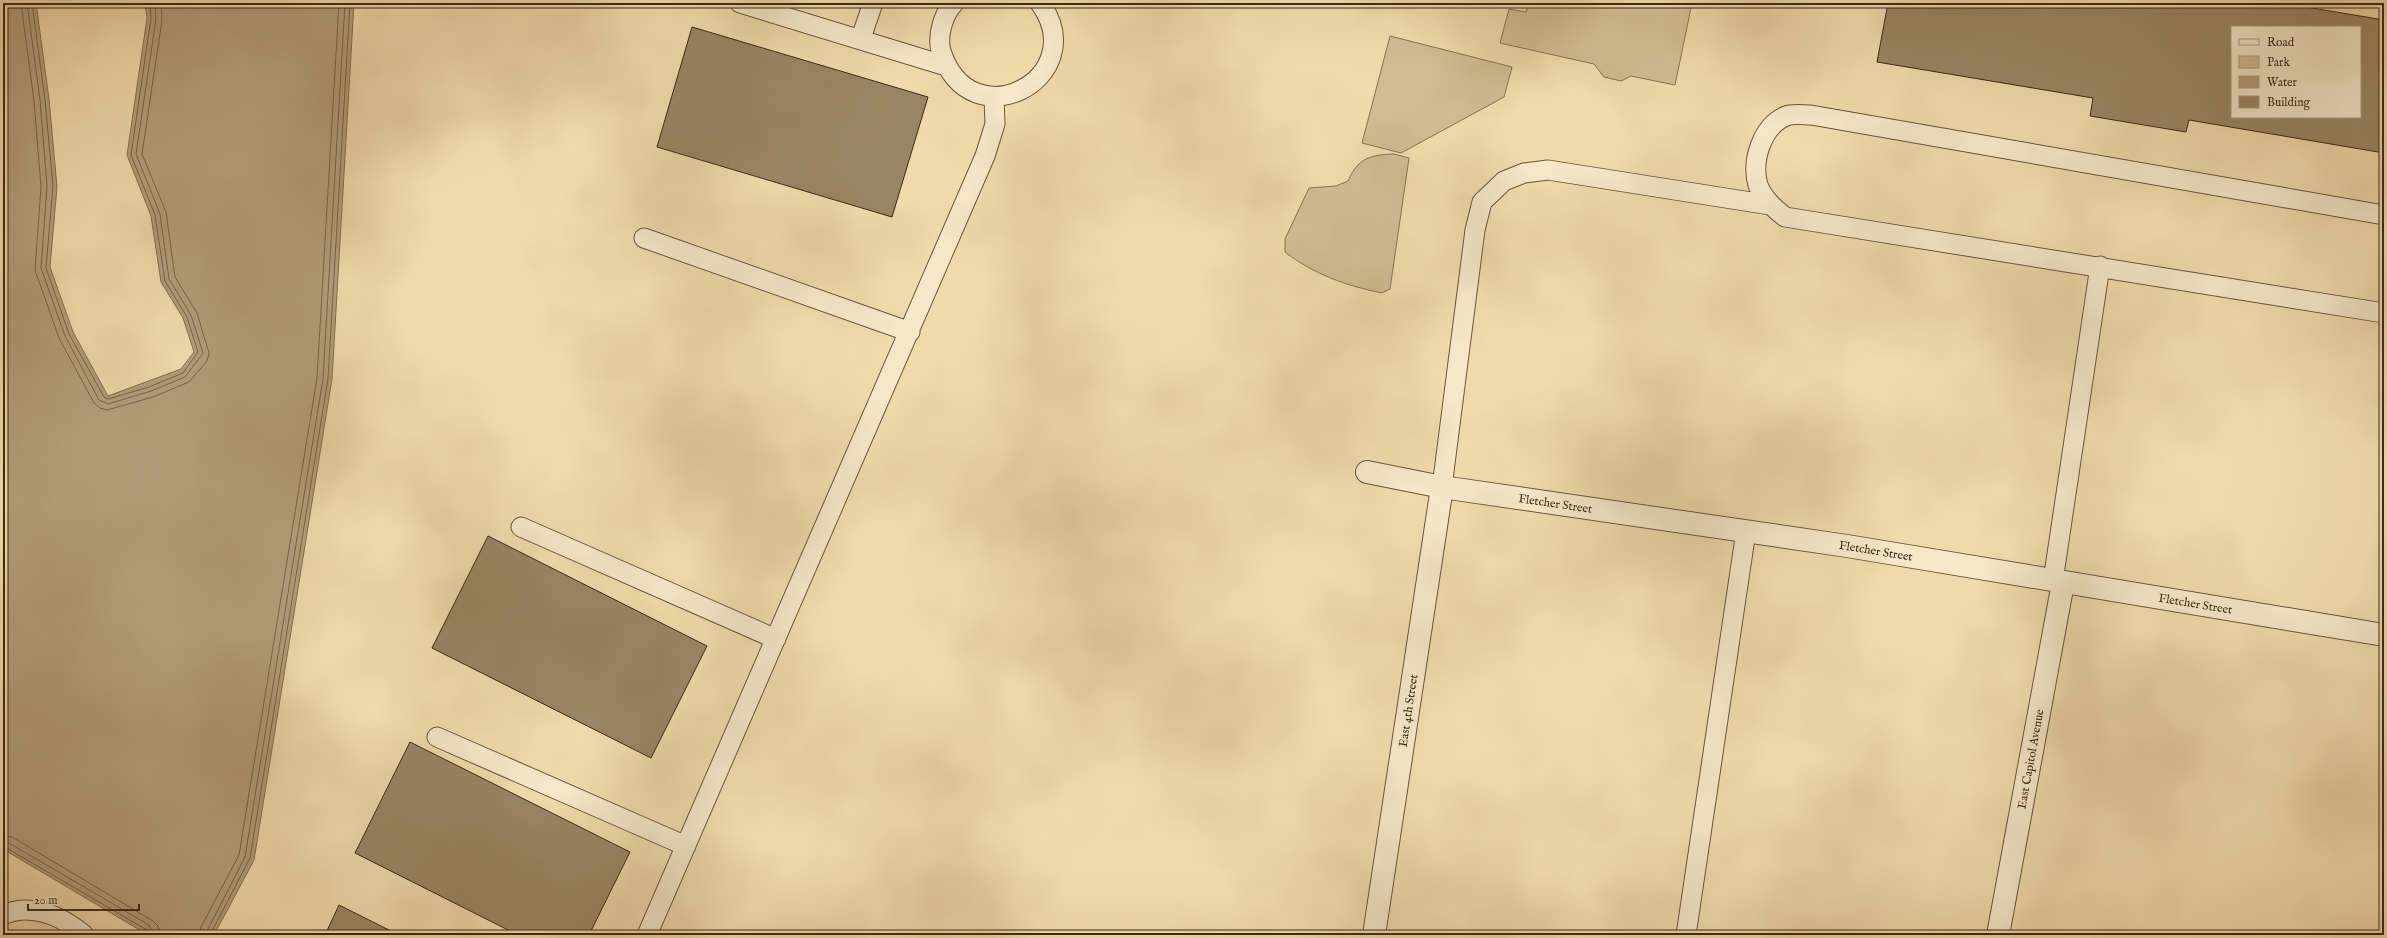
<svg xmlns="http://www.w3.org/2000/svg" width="2387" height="938" font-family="'IM FELL English',serif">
<rect width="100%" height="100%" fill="#f0daab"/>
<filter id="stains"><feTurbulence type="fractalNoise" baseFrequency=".005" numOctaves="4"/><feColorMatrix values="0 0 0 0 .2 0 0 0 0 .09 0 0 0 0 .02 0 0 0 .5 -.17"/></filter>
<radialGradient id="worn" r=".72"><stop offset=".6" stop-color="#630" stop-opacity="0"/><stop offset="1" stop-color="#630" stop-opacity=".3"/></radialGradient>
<!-- green -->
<path fill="#d2bc92" stroke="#887254" d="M1529,3H1692L1675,85L1631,76L1621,81L1604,77L1594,64L1500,43L1509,9L1526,12Z
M1390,36L1512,67L1504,97L1401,153L1362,143Z
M1394,154L1409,158L1390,289L1382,293C1347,286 1313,274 1285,252V239L1309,188L1336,186L1348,181C1358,158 1370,155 1394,154Z"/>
<!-- water -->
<path fill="#b39d79" stroke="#846e52" d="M3,3H36L49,99L57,187L50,267L73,332L108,396L181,369L194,352L183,318L161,282L151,216L127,155L147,18L145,3H354L332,379L254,860L214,935H148L3,849Z"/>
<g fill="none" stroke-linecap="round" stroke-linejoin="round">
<!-- shore -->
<path stroke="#786248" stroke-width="1" d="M21,3L34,101L41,187L35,270L59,338L94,403L100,408L107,410L153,397L189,382L207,361L209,353L197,313L175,277L166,212L142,154L162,20L161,3
M27,3L40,100L47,186L41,268L65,336L99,400L108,404L151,391L185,377L203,353L191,315L169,279L160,214L136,154L156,19L155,3
M32,3L45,100L53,186L46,268L69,334L104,397L108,399L149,387L183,373L198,352L187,317L165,281L155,215L131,155L151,18L150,3
M3,835L12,837L153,921L158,926L160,935
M3,841L9,843L149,925L154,935
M3,846L147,930L149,935
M199,935L201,927L239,855L317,378L339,3
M205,935L245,857L323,379L345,3
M210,935L250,858L328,379L350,3"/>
</g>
<!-- building -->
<path fill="#9a8564" stroke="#3d2817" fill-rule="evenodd" d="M1888,3H2282L2384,20V153L2189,120L2186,132L2090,116L2093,98L1877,62ZM2232,27H2360V117H2232Z
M692,27L928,97L892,217L657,147Z
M488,536L707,646L651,758L432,648Z
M410,742L630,852L589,935H518L355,853Z
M339,905L399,935H325Z"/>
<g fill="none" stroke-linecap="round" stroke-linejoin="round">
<!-- service casing -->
<g stroke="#6a543c" stroke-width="21">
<path id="service" d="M740,3L946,66
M954,3C943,14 937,36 941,51C970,143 1094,78 1040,3
M861,38L873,3
M2384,215L1811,115C1804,115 1793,113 1786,116C1762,126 1751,161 1758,185C1763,199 1775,209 1785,217L2384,313
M644,238L910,332
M1442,487L1475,230L1482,202L1504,181L1524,173L1548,170L1770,205
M521,527L776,639
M2053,581L2100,266
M437,737L686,846
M3,915C31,902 62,916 84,935
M647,935L985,156L995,124L994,97
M1686,935L1746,531"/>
</g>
<!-- minor casing -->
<g stroke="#6a543c" stroke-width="24">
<g id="minor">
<path id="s1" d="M1367,472L1442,487L1847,546L2384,635"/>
<path id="s2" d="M1374,935L1442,487"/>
<path id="s3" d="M1998,935L2063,583"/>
</g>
</g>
<!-- service -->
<use href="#service" stroke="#f5e7c8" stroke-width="19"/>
<!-- minor -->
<use href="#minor" stroke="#f5e7c8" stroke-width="22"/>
</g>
<g text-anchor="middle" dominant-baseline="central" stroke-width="3" stroke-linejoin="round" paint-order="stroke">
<!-- street labels -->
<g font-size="12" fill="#3d2817" stroke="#f5e7c8">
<text stroke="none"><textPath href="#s1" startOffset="191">Fletcher Street</textPath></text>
<text stroke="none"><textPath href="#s1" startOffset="515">Fletcher Street</textPath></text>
<text stroke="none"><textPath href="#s1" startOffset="839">Fletcher Street</textPath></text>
<text stroke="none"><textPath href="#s2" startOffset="227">East 4th Street</textPath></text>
<text stroke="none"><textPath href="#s3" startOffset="179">East Capitol Avenue</textPath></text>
</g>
</g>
<!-- margin -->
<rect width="2387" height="938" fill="none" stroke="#f0daab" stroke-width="16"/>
<rect x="4" y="4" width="2379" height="930" fill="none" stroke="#3d2817" stroke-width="2"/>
<rect x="8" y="8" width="2371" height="922" fill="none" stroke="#3d2817"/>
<!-- legend -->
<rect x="2231" y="26" width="130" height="92" fill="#f5e7c8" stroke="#ab9b81"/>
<rect x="2239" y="39" width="20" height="6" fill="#f5e7c8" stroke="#ab9b81"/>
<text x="2267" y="46" font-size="12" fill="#3d2817">Road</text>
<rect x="2239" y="56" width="20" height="12" fill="#d2bc92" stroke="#ab9b81"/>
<text x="2267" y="66" font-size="12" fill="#3d2817">Park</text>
<rect x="2239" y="76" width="20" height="12" fill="#b39d79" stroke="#ab9b81"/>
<text x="2267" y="86" font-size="12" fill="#3d2817">Water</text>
<rect x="2239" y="96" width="20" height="12" fill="#9a8564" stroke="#ab9b81"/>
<text x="2267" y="106" font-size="12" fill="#3d2817">Building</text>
<!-- scale -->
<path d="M28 904v6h111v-6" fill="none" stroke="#3d2817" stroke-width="2"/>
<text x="34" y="904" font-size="12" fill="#3d2817" stroke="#f5e7c8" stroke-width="3" paint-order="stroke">20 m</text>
<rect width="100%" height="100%" filter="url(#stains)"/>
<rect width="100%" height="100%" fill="url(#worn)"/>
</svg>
